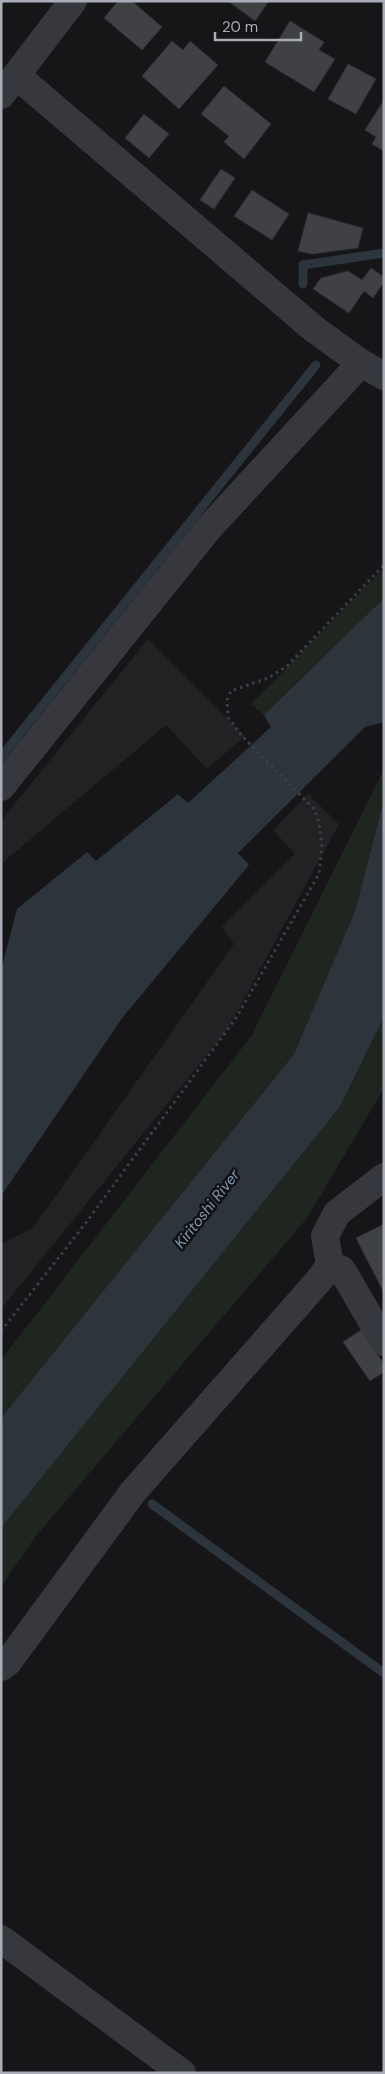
<svg xmlns="http://www.w3.org/2000/svg" width="385" height="2074" font-family="'DM Sans',sans-serif">
<rect width="100%" height="100%" fill="#161618"/>
<!-- built -->
<path fill="#222225" d="M148,639L245,736L207,769L166,725L1,864V821Z
M308,794L339,824L227,1030L1,1309V1244L33,1228L234,944L222,927L295,854L273,830Z"/>
<!-- green -->
<path fill="#1e261f" d="M384,568V598L264,715L251,704Z
M384,769V800L355,911L294,1054L1,1418V1360L252,1035Z
M384,1017V1088L307,1218L35,1537L1,1587V1528L339,1108Z"/>
<!-- water -->
<path fill="#2c353c" d="M384,598V722L365,727L238,853L249,865L123,1017L1,1196V970L17,909L87,852L96,861L178,794L188,803L271,727L264,715Z
M384,800V1017L339,1108L1,1528V1418L294,1054L355,911Z"/>
<g fill="none" stroke-linecap="round" stroke-linejoin="round">
<!-- stream -->
<path stroke="#2c353c" stroke-width="9" d="M303,284V265L384,253
M1,757L316,365
M152,1504L384,1673"/>
</g>
<!-- building -->
<path fill="#404145" stroke="#303034" d="M118,1H132L162,27L142,50L104,18Z
M228,1H269L255,21Z
M290,21L324,42L319,50L335,59L314,92L265,62Z
M172,41L183,50L190,41L218,65L179,109L142,76Z
M348,64L376,79L356,114L328,99Z
M224,86L271,124L244,159L224,142L229,136L201,114Z
M384,100V151L372,144L376,137L365,130Z
M144,114L169,134L149,158L125,138Z
M221,169L235,178L214,209L200,200Z
M252,190L289,214L272,240L234,216Z
M308,213L363,228L358,248L312,254L298,251Z
M371,268L384,277V282L373,298L364,291L349,313L313,289L321,278L348,271L362,280Z
M384,1224V1293L356,1238Z
M361,1330L384,1364V1372L370,1381L343,1342Z"/>
<g fill="none" stroke-linecap="round" stroke-linejoin="round">
<!-- path -->
<path stroke="#3d3f44" stroke-width="3" stroke-dasharray="2.5 4" stroke-linecap="butt" d="M1,1331L85,1224L236,1018L319,874L322,847L319,822L314,809L242,736L228,717L227,700L231,691L268,678L287,666L384,565"/>
<!-- street -->
<path stroke="#37383d" stroke-width="28" d="M17,76L314,329L361,363L384,376
M1,95L73,1
M1,787L208,529L361,363
M330,1265L342,1270L384,1342
M1,1667L8,1662L133,1492L320,1279L330,1265L325,1236L337,1213L384,1177
M1,1939L182,2073"/>
</g>
<g text-anchor="middle" dominant-baseline="central" stroke-width="5" stroke-linejoin="round" paint-order="stroke">
<!-- water labels -->
<g font-size="15" font-style="italic" fill="#7f9bb3" stroke="#111113">
<text transform="translate(207 1209) rotate(-52)">Kiritoshi River</text>
</g>
</g>
<!-- border -->
<rect width="385" height="2074" fill="none" stroke="#a8adb8" stroke-width="5"/>
<!-- scale -->
<path d="M215 32v8h86v-8" fill="none" stroke="#a8adb8" stroke-width="2.5"/>
<text x="222" y="32" font-size="15" fill="#a8adb8" stroke="#111113" stroke-width="4" paint-order="stroke">20 m</text>
</svg>
